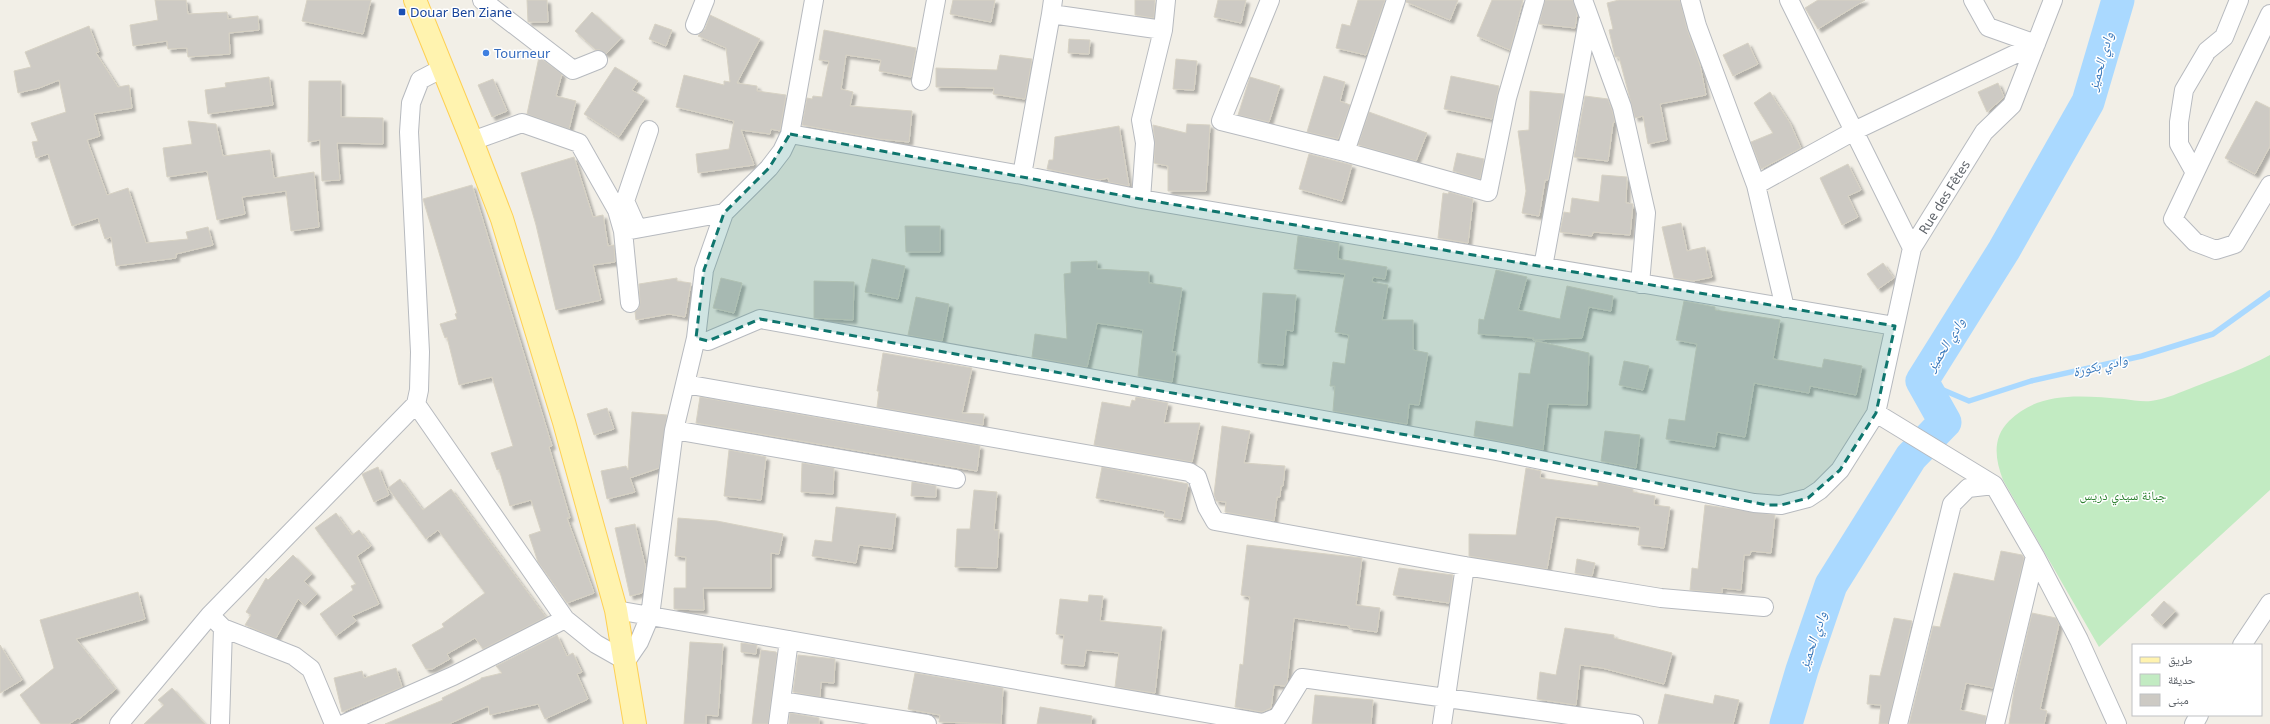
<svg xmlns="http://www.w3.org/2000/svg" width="2270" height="724" font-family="'Noto Sans','Noto Naskh Arabic',sans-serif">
<defs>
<filter id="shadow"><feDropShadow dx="3.5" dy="3.5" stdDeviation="1" flood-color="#0004"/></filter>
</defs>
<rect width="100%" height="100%" fill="#f2efe7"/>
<!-- green -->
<path fill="#c2ebc2" d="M2270,355V490L2099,647L2003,480C1995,459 1992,438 2009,421C2040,390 2083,396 2124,399C2132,400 2142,402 2151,401C2166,399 2181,392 2194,387C2220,377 2246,368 2270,355Z"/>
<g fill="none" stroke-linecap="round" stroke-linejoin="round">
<!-- stream -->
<path stroke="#aad9ff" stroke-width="5.5" d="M1922,381L1969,401L2031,381L2142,356L2213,334L2270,293"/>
<!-- river -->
<path stroke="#aad9ff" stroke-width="33" d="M1786,724L1802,670L1831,585L1911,457L1945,422L1922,381L2004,250L2088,102L2118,0"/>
</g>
<!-- building -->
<path fill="#cdcac4" stroke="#d7d2c4" filter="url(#shadow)" d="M155,0H186L188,14L227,12L228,19L258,16L259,30L229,33L230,54L188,57L187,48L168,49L167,41L133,46L130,25L158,20Z
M307,0H371L363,34L302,21Z
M527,0H547L548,22H528Z
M953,0H995L991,22L950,14Z
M1135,0H1155L1154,18L1135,15Z
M1218,0H1246L1241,23L1214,17Z
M1358,0H1385L1366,55L1336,48L1342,24L1350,26Z
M1406,0H1458L1450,20L1406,2Z
M1492,0H1523L1510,50L1477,36Z
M1545,0H1573L1577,14L1575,28L1539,24Z
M1619,0H1680L1687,29L1700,65L1706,95L1660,104L1667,140L1648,144L1643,116L1635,118L1619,57H1615L1609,30L1613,29L1607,3Z
M1818,0H1865L1818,29L1805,8Z
M592,12L621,38L606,54L600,50H596L575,31Z
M710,15L760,39L737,83L757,86V91L786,95L780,131L771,129L770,134L741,130L754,165L698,173L696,154L729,149L734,121L676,107L684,75L724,85V81L730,82L726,48L698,36L705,29Z
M655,24L672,30L666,46L649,39Z
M89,26L99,52L96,53L118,87L129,85L132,108L94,114L100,136L87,140L107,195L128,188L146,243L188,239L186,232L208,227L213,245L176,254V258L116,266L111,237L105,239L98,218L72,226L48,154L36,158L32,142L38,141L31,123L66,112L59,80L39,88L18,93L14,71L31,67L25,52Z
M824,30L916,48L911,77L879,71L881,60L846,55L841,89L853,92L850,106L912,111L909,142L880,139L802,125L807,98L812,99L813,96L822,97L829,61L819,60Z
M1069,39L1090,40L1089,54L1068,53Z
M1748,43L1758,64L1733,76L1723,55Z
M1000,55L1032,59L1025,99L993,94L994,88L936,87V68L997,70Z
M539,57L562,74L556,96L576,101L569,129L527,114Z
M1176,59L1197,61L1194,90L1173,89Z
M615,67L638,81L632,90L645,98L619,137L584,114Z
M1324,76L1345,82L1340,101L1350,105L1338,139L1307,132Z
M1451,76L1499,86L1492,119L1444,109Z
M269,77L273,105L208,114L205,90L226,87L225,83Z
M1250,77L1280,86L1269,122L1238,115Z
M493,79L507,111L492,117L478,85Z
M309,81H341V117L383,118V144L337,143L340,180L322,181L320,140L308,142Z
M1998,83L2004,97L1987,112L1978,92Z
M1530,91L1564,94L1548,180H1545L1539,216L1522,213L1526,191L1518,131L1529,130Z
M1770,92L1790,123L1801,148L1761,169L1751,142L1773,133L1754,103Z
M1585,96L1608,99L1612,110L1615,122L1613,123L1608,161L1574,157Z
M2256,101L2270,108V146L2255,174L2225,158Z
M1369,112L1427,133L1416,161L1358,145Z
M188,121L216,124L223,156L270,150L274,178L314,172L319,227L291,231L286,191L242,197L245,214L217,220L207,171L167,177L163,148L192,144Z
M1187,124L1210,125L1206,191H1168V166L1154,163L1155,144L1153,125L1186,133Z
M1119,126L1129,186L1109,182L1108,178L1099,180L1047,169L1049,160H1053L1055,137Z
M1457,153L1484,159L1480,179L1453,171Z
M1309,154L1352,165L1342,201L1299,189Z
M574,157L593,217L603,215L608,246L614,245L615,262L593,265L601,300L556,310L536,225L521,173Z
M1848,164L1861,190L1848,196L1858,217L1842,225L1820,178Z
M1602,175L1627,177L1626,203L1633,204L1630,235L1593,232L1592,236L1560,232L1564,212L1570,213L1572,198L1599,202Z
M472,185L552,446L549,447L570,518H567L594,593L567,603L538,562L529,535L541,531L531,500L510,506L499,469L497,470L491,453L513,446L492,377L459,385L447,337L445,338L440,324L457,319L455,314L457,313L423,199Z
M1449,192L1473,199L1468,243L1438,238L1443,193L1448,194Z
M1681,223L1687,251L1705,247L1712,277L1693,281L1674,278L1662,227Z
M905,226H940V252H906Z
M1298,236L1339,243L1338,259L1387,267L1385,279L1373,277L1372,282L1388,285L1382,320H1413V350L1428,353L1419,405L1409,404L1407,424L1333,411L1335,386H1330L1333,362L1345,364L1349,335L1335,332L1345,274L1294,269Z
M872,259L905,266L898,299L865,292Z
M1097,261V269L1149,272V283L1182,288L1172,352H1176L1172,382L1138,376L1143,330L1097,323L1087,367L1032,357L1035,334L1067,339L1064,274L1071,273V262Z
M1883,263L1894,278L1878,289L1867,274Z
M1496,270L1527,277L1518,310L1560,319L1567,286L1613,296L1611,311L1589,307L1582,338L1533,340L1534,338L1478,334L1479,319L1484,320Z
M677,278V281L691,283L685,317L669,314L636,320L635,312L639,308L640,302L639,284Z
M721,278L742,283L734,313L713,308Z
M814,281L854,282L853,320L814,318Z
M1263,293L1296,295L1293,331L1286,330L1283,365L1258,363Z
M916,297L949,304L942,341L908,335Z
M1684,301L1715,307V310L1780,320L1773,359L1822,368L1824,359L1862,366L1856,395L1810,386L1809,393L1754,383L1745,437L1717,432L1715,447L1666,439L1669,419L1685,421L1697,344L1676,340Z
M1536,341L1589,353L1587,405L1548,404L1543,450L1474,436L1476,421L1513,427L1519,373L1530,374Z
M883,353L972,368L962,413L984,414L983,425L877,407L879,391H877Z
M1624,361L1649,366L1643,390L1619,385Z
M700,397L980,446L977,471L696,423Z
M1136,397L1168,403L1164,423H1200L1192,462L1094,445L1102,402L1130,407L1132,400L1135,401Z
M607,408L614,429L594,435L587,414Z
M632,412L667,415L659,468L630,478L635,492L607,499L601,471L626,466L628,470Z
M1222,426L1250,431L1244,463L1285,466L1283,486H1281L1280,497H1277L1274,521L1225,512L1226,502L1216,501L1214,494Z
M1605,431L1640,435L1636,468L1601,461Z
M729,450L766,457L761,500L724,496Z
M802,463L834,468L833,494L801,492Z
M378,467L389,495L374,502L362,474Z
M1102,467L1188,484L1181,520L1164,517L1165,511L1096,498Z
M1526,468L1541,471L1540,478L1598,486V482L1633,489V492L1655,496L1654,505L1670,507L1664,548L1638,545L1640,527L1556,517L1547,569L1469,556V534L1516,535Z
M400,479L423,510L451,489L546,617L483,649L475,638L447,654L450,659L432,669H426L412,645L444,627L442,624L485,593L438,530L426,539L388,488Z
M912,482L936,486V497L911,496Z
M974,490L997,492L994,530H999L997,568L955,567L957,529H970Z
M1705,505L1775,515L1771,553L1751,551L1750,555H1744L1741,590L1722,588V593L1690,590L1692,568L1698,569Z
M836,507L896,514L892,549L859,545L856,563L812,556L815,540L832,542Z
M336,513L352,535L359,530L371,546L357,556L379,604L352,616L356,621L336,636L320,614L353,590L351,586L356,584L315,528Z
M678,518L717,521L783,534L779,554L771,553V588H703L704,610L674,609V588H686V557L675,556Z
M635,524L646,569L642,593L630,596L615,528Z
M1247,545L1362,558L1356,605L1380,608L1377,632L1349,628L1350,626L1294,618L1287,683L1285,686L1274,685L1271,708L1262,712L1235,707L1240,664L1243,665L1250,597L1241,595Z
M2001,551L2022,555L2024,558L1993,688L1966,683L1960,710L1986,716L1985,724H1909L1933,626L1940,627L1954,573L1994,581Z
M293,555L312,574L304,581L317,594L305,606L298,599L276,638L245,625L251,615L246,612L266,578L268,580Z
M1577,559L1595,563L1592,576L1575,573Z
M1399,568L1453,575L1449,603L1393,595Z
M138,592L145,619L76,639L116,689L79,719L78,718L69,724H41L20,695L54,668L40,620Z
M1089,595L1103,596L1100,621L1162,627L1155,693L1115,687L1119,653L1086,650L1084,666L1061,664L1064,635L1056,634L1060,599L1088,602Z
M2164,601L2175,611L2162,625L2151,615Z
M2032,613L2056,618L2059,624L2040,709L2047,711L2044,724H2009L2014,691Z
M1894,618L1912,621L1888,724H1879L1881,705L1867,704L1870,675L1880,676Z
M1565,628L1614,635V638L1672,653L1664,684L1602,668L1580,665L1576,705L1537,699L1540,672L1556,675Z
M557,635L567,656L573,653L582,672L577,674L588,699L545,719L538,704L490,715L488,706L449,724H385L443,700L442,698L481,679V678L502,673L496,666Z
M690,642L723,644L718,716L706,715V724H684Z
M741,643L757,645L756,654L741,652Z
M0,645L22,680L0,693Z
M761,650L776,652L777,654L768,724H752Z
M798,655L835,659L834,683L821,682L820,697L793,692Z
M396,668L402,687L342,712L334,678L362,671L364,678Z
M915,673L1003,688L1001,724L939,722L940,715L908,709Z
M172,688L205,724H144L164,705L158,700Z
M1665,694L1713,704L1715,695L1739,700L1733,724H1658Z
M1315,695L1373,700L1371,724H1312Z
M1040,707L1092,716L1091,724H1037Z
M790,713L819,718V724H789Z"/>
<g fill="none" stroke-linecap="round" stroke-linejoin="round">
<!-- minor casing -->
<g stroke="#b7babf" stroke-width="20">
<path id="minor" d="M482,0L573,70L598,60
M1053,0L1051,14L1163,30
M1270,0L1221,121L1345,152L1488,192L1507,98L1535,0
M1583,0L1622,107L1646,213L1640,284
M1690,0L1697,26L1756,185L1785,308
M1789,0L1912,248
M1973,0L1988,27L2036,44
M2270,14L2173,219L2195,242L2216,250L2235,244L2270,185
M695,25L705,0
M921,81L936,0
M790,134L1022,175L1141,199L1895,326
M472,141L522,123L579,143L617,210L623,231L630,303
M1345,152L1396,0
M2194,171L2179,144V122L2184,90L2207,51L2224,37L2239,0
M1022,175L1051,14
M1756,185L1854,131L2036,44
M1141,199L1145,143L1141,120L1163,30L1166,0
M637,228L625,201L649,130
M625,231L724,213
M1543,267L1588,20
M696,338L708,341L760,319L1496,451L1754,503L1781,505L1808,498L1820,490L1840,470L1876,413L1912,248L1984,132L2012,105L2053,0
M685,384L1189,472L1197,477L1207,507L1215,521L1465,566L1661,598L1764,607
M416,404L565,619L596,644L626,661L639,642L650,616L674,430L696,338L704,270L724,213L769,168L782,151L790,134L814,0
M1876,413L1994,485L2035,556L2079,640L2117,724
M674,430L956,479
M616,610L1263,723L1278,717L1302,678L1634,724
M210,615L223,628L294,656L311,669L334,724
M2242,645L2270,603
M781,701L927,724
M119,724L210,615L416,404L419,390L420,352L409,132L411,103L420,80L443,68
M220,724L223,628
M344,724L453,676L565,619
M778,724L789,640
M1442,724L1465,566
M1898,724L1952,504L1968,488L1994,485
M1995,724L2035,556
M2194,724L2199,715"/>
</g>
<!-- major casing -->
<g stroke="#fed053" stroke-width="24">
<path id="major" d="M415,0L472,141L502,219L564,422L616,610L635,724"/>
</g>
<!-- minor -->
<use href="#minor" stroke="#fff" stroke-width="18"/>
<!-- major -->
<use href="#major" stroke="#fff3af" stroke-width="22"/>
</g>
<!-- marked area -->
<path fill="#0f766e" fill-opacity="0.2" stroke="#0f766e" stroke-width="3" stroke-dasharray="8 5" stroke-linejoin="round" d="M790,134L1141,199L1895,326L1876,413L1840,470L1808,498L1781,505H1767L1496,451L760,319L708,341L696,338L704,270L724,213L769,168Z"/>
<!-- markers -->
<rect fill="#1a4fb4" stroke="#fff" stroke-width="1.5" x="398" y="8" width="8" height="8" rx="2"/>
<circle fill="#3f7fe0" stroke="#fff" stroke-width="1.5" cx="486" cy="53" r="4"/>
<g text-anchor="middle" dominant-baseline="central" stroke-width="3" stroke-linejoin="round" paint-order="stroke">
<!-- transit labels -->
<g font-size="13" fill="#164399" stroke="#fff" text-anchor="start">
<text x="410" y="12">Douar Ben Ziane</text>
</g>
<!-- shop labels -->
<g font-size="13" fill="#366cbe" stroke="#fff" text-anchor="start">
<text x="494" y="53">Tourneur</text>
</g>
<!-- street labels -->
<g font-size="13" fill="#5e6369" stroke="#fff">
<text transform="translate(1944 197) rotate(-58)">Rue des Fêtes</text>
</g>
<!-- park labels -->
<g font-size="13" fill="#2c8130" stroke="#fff">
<text x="2123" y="495">جبانة سيدي دريس</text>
</g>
<!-- water labels -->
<g font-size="14" font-style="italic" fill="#3a79bc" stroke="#fff">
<text transform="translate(2100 61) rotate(-74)">وادي الحميز</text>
<text transform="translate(1945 344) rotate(-58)">وادي الحميز</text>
<text transform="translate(2100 365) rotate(-13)">وادي بكورة</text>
<text transform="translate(1812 640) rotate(-71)">وادي الحميز</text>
</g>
</g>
<!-- legend -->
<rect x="2132" y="644" width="130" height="72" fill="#ffffff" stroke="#bfc1c3"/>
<rect x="2140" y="657" width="20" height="6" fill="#fff3af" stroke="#bfc1c3"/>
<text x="2168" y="664" font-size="12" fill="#5e6369">طريق</text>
<rect x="2140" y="674" width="20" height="12" fill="#c2ebc2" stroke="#bfc1c3"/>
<text x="2168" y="684" font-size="12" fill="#5e6369">حديقة</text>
<rect x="2140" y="694" width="20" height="12" fill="#cdcac4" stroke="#bfc1c3"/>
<text x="2168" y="704" font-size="12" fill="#5e6369">مبنى</text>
</svg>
